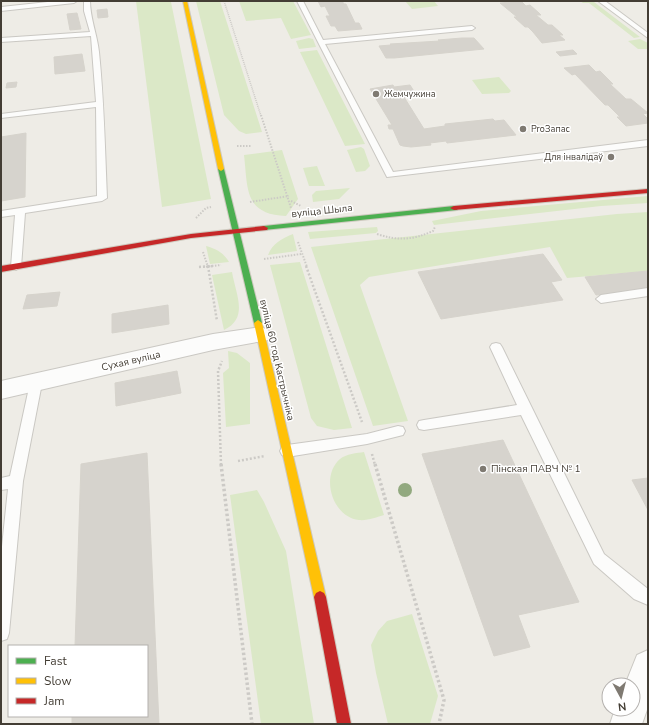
<svg xmlns="http://www.w3.org/2000/svg" width="649" height="725" font-family="'Nunito Sans',sans-serif">
<rect width="100%" height="100%" fill="#eeece6"/>
<!-- green -->
<path fill="#dbe8c7" d="M136,1L171,2L211,199L162,207Z
M196,1H220L262,132L246,134L239,131L224,115Z
M239,1H293L311,35L291,39L281,18L246,21Z
M405,1H434L438,6L412,9Z
M580,1L594,2L640,37L634,38L589,3H583Z
M309,38L313,39L316,47L299,49L296,41Z
M640,39L648,43V49H638L628,41Z
M317,50L365,144L345,146L300,52Z
M499,77L511,91L509,93L482,94L472,80Z
M361,147L364,149L370,166L365,171L356,172L347,150Z
M282,150L298,199L286,216C244,214 248,189 244,155Z
M317,166L325,186H309L303,168Z
M350,188L339,199L313,202L312,195L316,191Z
M648,196V203L601,206L434,225L432,221L481,211Z
M648,212V271L567,278L550,247L369,277L360,285L408,421L373,426L311,247L617,214Z
M377,227L378,231L376,233L310,239L308,232Z
M293,234L297,251L268,255C273,243 281,239 293,234Z
M206,246C216,249 223,252 229,262L210,264Z
M300,262L352,428L334,430L317,426L311,418L270,265Z
M232,272C236,295 249,318 224,330L212,275Z
M228,351L237,353L250,363V424L226,427L223,373L229,368Z
M364,452L384,515C377,517 367,521 359,520C332,517 320,476 340,459C346,454 357,453 364,452Z
M257,490L264,502L286,551L314,724H261L230,495Z
M412,614L438,696L430,724H388L376,673L371,645L378,631L387,621Z"/>
<!-- building -->
<path fill="#d6d3cd" stroke="#d6d3cc" d="M318,1H342L344,4H346L355,23H359L362,29L338,31L335,26H331L326,16H330L325,6L321,7Z
M521,1L526,6L530,5L539,13L541,15H536L548,25H552L563,35H559L565,40L542,43L533,32L528,27H525L514,17H517L500,3Z
M107,9L108,17L98,18L97,10Z
M77,13L81,29L70,30L67,14Z
M462,38H474L484,49L394,58H386L379,46L391,45L390,44L440,41L438,40Z
M573,50L577,54L560,56L556,52Z
M82,54L85,71L55,74L54,57Z
M589,65L596,72L600,71L613,84H610L626,99H631L648,113L643,114L648,119V123L626,126L617,117H620L608,105H605L575,74L572,75L564,68Z
M17,82L16,87L6,88L7,83Z
M393,85L394,87L410,85L417,96L404,97L424,129L445,126V124L493,119L495,121L504,120L516,135L447,143L446,141L430,143L431,145L411,147L403,146L400,145L393,129H389L388,125H392L370,89Z
M26,133L25,197L1,201V137Z
M543,254L562,280L551,282L563,300L441,319L418,272Z
M648,271V290L596,295L585,277Z
M60,292L57,306L23,309L27,295Z
M168,305L169,324L112,333V314Z
M177,371L181,393L116,406L115,383Z
M503,440L579,602L518,615L530,647L494,656L422,454Z
M147,453L159,724H72V716H147V646H75L81,464Z
M648,478V510L632,480Z"/>
<g fill="none" stroke-linecap="round" stroke-linejoin="round">
<!-- lane casing -->
<g stroke="#cac8c3" stroke-width="2">
<path id="lane" d="M57,1H77L74,3L1,11V7Z
M84,1H90C90,18 97,34 99,52C104,101 105,149 107,198L102,201L25,213L21,267L16,270L11,267L15,215L1,217V211L97,196L96,107L1,118V114L96,102L91,36L1,42V38L90,32L84,11Z
M297,1H303L323,40L472,26L475,28L472,30L325,44L393,172L648,140V146L387,177Z
M598,1H605L648,33V38Z
M648,288V296L601,303L596,299L601,295Z
M496,343L500,344L502,347L604,554L648,589V605L634,599L594,564L521,415L424,430L419,429L417,425L419,421L424,420L517,405L490,347L492,344Z
M36,378L40,380L42,383L23,481L9,633L7,639L1,641V556L8,489L1,490V478L10,476L30,383L32,380Z
M398,426L403,427L405,431L403,435L367,444L287,457L282,455L280,451L282,447L287,445L367,434Z"/>
</g>
<!-- street casing -->
<g stroke="#cac8c3" stroke-width="2">
<path id="street" d="M261,327L268,330L272,335L268,340L213,350L1,399V381L213,334Z
M648,650V707L642,724H610L615,709H633V685H625L637,655Z"/>
</g>
<!-- fast casing -->
<g stroke="#cdc9be" stroke-width="2">
<path id="fast" d="M221,167L224,169L262,323L258,326L254,323L218,169Z
M454,206L458,208L457,210L264,230L260,228L264,226Z"/>
</g>
<!-- slow casing -->
<g stroke="#cdc9be" stroke-width="2">
<path id="slow" d="M183,1H187L224,169L221,171L218,169Z
M258,320L262,323L326,597L324,601L320,603L316,601L314,597L254,323Z"/>
</g>
<!-- jam casing -->
<g stroke="#cdc9be" stroke-width="2">
<path id="jam" d="M648,189V193L454,210L450,208L454,206Z
M264,226L268,228L267,230L191,238L1,272V266L191,234Z
M320,591L324,593L326,597L351,724H337L314,597L316,593Z"/>
</g>
<!-- path-far3 -->
<path stroke="#cccac6" stroke-width="1.5" stroke-dasharray="1 1" stroke-linecap="butt" d="M224,1L261,116"/>
<!-- path-far2 -->
<path stroke="#cccac6" stroke-width="2" stroke-dasharray="1.5 1.5" stroke-linecap="butt" d="M261,115L291,208
M237,146H251
M291,201L301,206
M250,202L289,196
M196,218L206,208L211,207
M377,234C398,241 413,240 433,231L435,227
M298,242L307,267
M203,252L208,267
M264,259L301,254
M203,267L221,265"/>
<!-- path-far1 -->
<path stroke="#cccac6" stroke-width="2.5" stroke-dasharray="2 2" stroke-linecap="butt" d="M208,266L217,321
M306,266L362,422
M199,267L214,266
M372,454L375,465
M238,461L265,456
M221,465L218,371L222,361"/>
<!-- path -->
<path stroke="#cccac6" stroke-width="3.5" stroke-dasharray="2.5 2.5" stroke-linecap="butt" d="M221,464L252,724
M375,464L444,700L439,724"/>
<!-- lane -->
<use href="#lane" fill="#fcfcfb" fill-rule="evenodd"/>
<!-- street -->
<use href="#street" fill="#fcfcfb" fill-rule="evenodd"/>
<!-- fast -->
<use href="#fast" fill="#4caf50" fill-rule="evenodd"/>
<!-- slow -->
<use href="#slow" fill="#ffc107" fill-rule="evenodd"/>
<!-- jam -->
<use href="#jam" fill="#c62828" fill-rule="evenodd"/>
</g>
<!-- trees -->
<circle fill="#92a97f" cx="405" cy="490" r="7"/>
<!-- markers -->
<g fill="#7f7a72" stroke="#fff" stroke-width="1.5">
<circle cx="376" cy="94" r="4"/>
<circle cx="523" cy="129" r="4"/>
<circle cx="611" cy="157" r="4"/>
<circle cx="483" cy="469" r="4"/>
</g>
<g text-anchor="middle" dominant-baseline="central" stroke-width="3" stroke-linejoin="round" paint-order="stroke">
<!-- far-poi labels -->
<g font-size="9" fill="#433d34" stroke="#fff" text-anchor="start">
<text x="384" y="94">Жемчужина</text>
<text x="531" y="129">ProЗапас</text>
<text x="603" y="157" text-anchor="end">Для інвалідаў</text>
</g>
<!-- street labels -->
<g font-size="10" fill="#433d34" stroke="#fff">
<text transform="translate(322 211) rotate(-6)">вуліца Шыла</text>
<text transform="translate(277 360) rotate(77)">вуліца 60 год Кастрычніка</text>
<text transform="translate(131 361) rotate(-13)">Сухая вуліца</text>
</g>
<!-- poi labels -->
<g font-size="10" fill="#433d34" stroke="#fff" text-anchor="start">
<text x="491" y="469">Пінская ПАВЧ № 1</text>
</g>
</g>
<!-- border -->
<rect width="649" height="725" fill="none" stroke="#433d34" stroke-width="4"/>
<!-- legend -->
<rect x="8" y="645" width="140" height="72" fill="#ffffff" stroke="#b4b1ae"/>
<rect x="16" y="658" width="20" height="6" fill="#4caf50" stroke="#b4b1ae"/>
<text x="44" y="665" font-size="12" fill="#433d34">Fast</text>
<rect x="16" y="678" width="20" height="6" fill="#ffc107" stroke="#b4b1ae"/>
<text x="44" y="685" font-size="12" fill="#433d34">Slow</text>
<rect x="16" y="698" width="20" height="6" fill="#c62828" stroke="#b4b1ae"/>
<text x="44" y="705" font-size="12" fill="#433d34">Jam</text>
<!-- north arrow -->
<g transform="translate(621 697) rotate(173)"><circle r="19" fill="#ffffff" stroke="#b4b1ae"/>
<path d="M0-3L7 15L0 10L-7 15Z" fill="#7f7a72"/>
<text y="-6" font-size="11" font-weight="bold" text-anchor="middle" fill="#433d34">N</text>
</g>
</svg>
